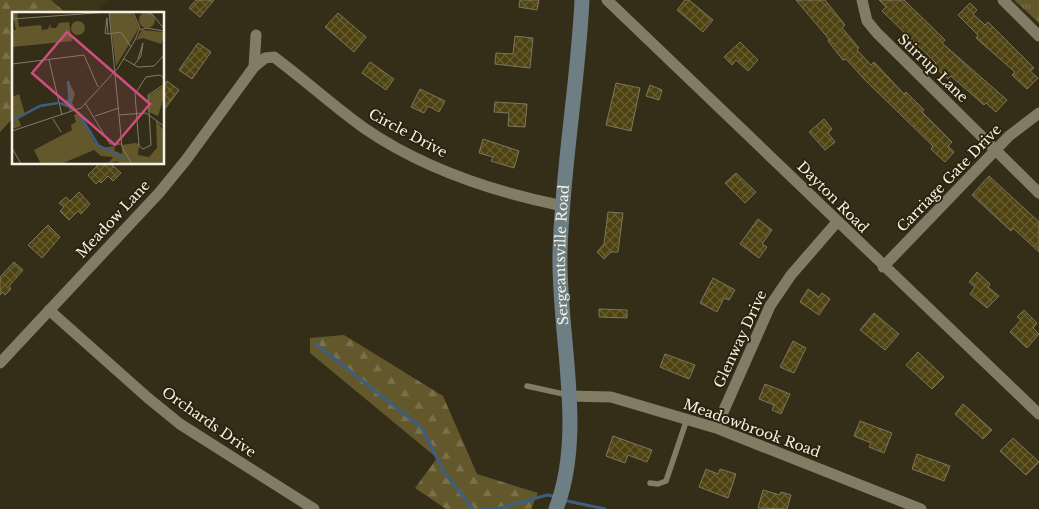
<svg xmlns="http://www.w3.org/2000/svg" width="1039" height="509" font-family="'Libre Baskerville',serif">
<defs>
<pattern id="forest-firs" width="22" height="20" patternUnits="userSpaceOnUse" patternTransform="scale(1.25)"><rect width="22" height="20" fill="#63582c"/><path d="M5 1l3.5 6h-7zM16 11l3.5 6h-7z" fill="#7a704a"/></pattern>
<pattern id="park-tufts" width="24" height="20" patternUnits="userSpaceOnUse" patternTransform="scale(1.25)"><rect width="24" height="20" fill="#63582c"/><path d="M3 7l-1-3M5 7V3M7 7l1-3M15 17l-1-3M17 17v-4M19 17l1-3" fill="none" stroke="#7a704a"/></pattern>
<pattern id="building-cross-hatch" width="8" height="8" patternUnits="userSpaceOnUse" patternTransform="scale(1.25)"><rect width="8" height="8" fill="#4e4210"/><path d="M0 0l8 8M0 8l8-8" fill="none" stroke="#685e33"/></pattern>
</defs>
<rect width="100%" height="100%" fill="#342e19"/>
<!-- built -->
<path fill="#3b3417" d="M51,0H108L95,14H67Z"/>
<!-- forest -->
<path fill="url(#forest-firs)" d="M0,0H51L67,14H14V117L0,132Z
M344,335L443,396L477,474L538,493L531,509H446L415,488L437,458L310,353V338Z"/>
<!-- park -->
<path fill="url(#park-tufts)" d="M1014,0H1039V23Z"/>
<g fill="none" stroke-linecap="round" stroke-linejoin="round">
<!-- stream -->
<path stroke="#3e5e81" stroke-width="3" d="M316,344L422,428L444,472L473,509
M567,501L605,509
M481,509H497L547,495L553,496"/>
</g>
<!-- building -->
<path fill="url(#building-cross-hatch)" stroke="#7d765f" d="M196,0H214L200,17L189,8Z
M520,0H539L537,10L519,7Z
M685,0H689L713,20L703,32L677,10Z
M796,0H825L845,25L842,28L859,48L857,50L871,65L874,62L904,94L906,92L924,110L922,112L952,142L948,146L954,152L945,162L931,149L933,146L865,80L846,59L843,60L828,41L829,39Z
M879,0H904L945,40L942,43L1007,100L996,112L986,103L984,105L951,76L948,79L933,66L936,63L882,11L886,7Z
M970,3L977,10L973,14L985,25L988,22L1034,68L1030,71L1038,78L1027,89L1012,75L1015,72L976,38L978,35L958,15Z
M338,13L366,37L354,52L325,27Z
M515,36L533,38L530,68L495,64L496,53L513,54Z
M740,42L758,60L748,71L736,60L732,65L724,57Z
M198,43L211,52L192,79L179,70Z
M370,62L394,79L386,90L362,73Z
M167,81L179,90L164,110V85Z
M616,83L640,88L631,131L606,125Z
M650,85L662,90L659,100L646,96Z
M420,89L445,101L439,112L428,106L424,113L411,107Z
M495,102L527,104L525,127L508,126L509,113L494,112Z
M824,119L832,129L828,133L835,142L825,150L809,132Z
M483,139L519,151L514,168L491,161L493,157L479,153Z
M99,164H111L121,173L113,181L108,176L101,183L99,181L96,184L88,175Z
M736,173L756,192L745,203L725,183Z
M989,176L1039,222V252L1013,228L1011,231L972,195Z
M79,192L90,204L81,214L78,211L69,220L60,211L64,207L59,203L66,197L70,201Z
M608,212L623,213L618,252H611L604,259L597,252L604,244Z
M758,219L772,230L762,244L767,247L759,258L740,244Z
M48,225L60,237L42,258L28,245Z
M14,262L23,270L9,286L11,289L5,295L3,292L0,295V277Z
M977,272L990,284L988,287L999,296L987,308L970,294L975,287L969,282Z
M713,278L735,290L729,300L724,298L717,312L700,303Z
M808,289L819,297L822,293L830,299L819,315L800,302Z
M599,309L627,310V318L599,317Z
M1024,310L1037,323L1033,328L1039,334L1027,348L1010,332L1021,320L1017,317Z
M874,313L899,334L885,350L860,330Z
M793,341L806,348L794,373L780,367Z
M918,352L944,377L932,389L906,365Z
M665,354L695,365L689,379L660,367Z
M765,384L790,394L781,414L772,410L774,405L759,399Z
M963,404L992,430L983,439L955,414Z
M860,421L892,433L884,453L869,447L871,443L854,436Z
M613,436L652,450L647,462L628,455L625,463L606,456Z
M1013,438L1039,462L1026,475L1000,451Z
M917,454L950,466L944,481L912,469Z
M706,469L718,474L720,469L736,474L728,498L699,487Z
M763,490L780,495L781,492L791,495L787,509L758,508Z"/>
<g fill="none" stroke-linecap="round" stroke-linejoin="round">
<!-- service -->
<path stroke="#827c64" stroke-width="5.5" d="M527,386L568,395
M650,483L658,484L666,481L687,419"/>
<!-- minor -->
<path stroke="#827c64" stroke-width="11" d="M607,0L1039,414
M862,0L867,21L877,33L1039,193
M1003,0L1039,36
M254,67L256,35
M883,267L1009,136L1039,113
M49,310L148,398L180,424L314,509
M0,363L159,193L186,160L254,67L265,58L274,57C305,80 333,106 364,128C422,168 494,192 563,206
M568,396L611,397L716,428L921,509
M716,428L770,306L791,275L837,222"/>
<!-- secondary -->
<path stroke="#6d7f85" stroke-width="15" id="s1" d="M556,509C586,432 558,335 560,253C562,169 578,85 582,0"/>
</g>
<g text-anchor="middle" dominant-baseline="central" stroke-width="4" stroke-linejoin="round" paint-order="stroke">
<!-- street labels -->
<g font-size="14" fill="#f5f1e4" stroke="#2a240f">
<text transform="translate(933 68) rotate(44)">Stirrup Lane</text>
<text transform="translate(408 133) rotate(28)">Circle Drive</text>
<text transform="translate(949 178) rotate(-46)">Carriage Gate Drive</text>
<text transform="translate(833 197) rotate(45)">Dayton Road</text>
<text transform="translate(113 219) rotate(-47)">Meadow Lane</text>
<text stroke="none"><textPath href="#s1" startOffset="256">Sergeantsville Road</textPath></text>
<text transform="translate(740 339) rotate(-65)">Glenway Drive</text>
<text transform="translate(209 422) rotate(35)">Orchards Drive</text>
<text transform="translate(752 428) rotate(20)">Meadowbrook Road</text>
</g>
</g>
<!-- overview -->
<g transform="translate(12 12)">
<rect width="152" height="152" fill="#342e19"/>
<path d="M97,0H120L127,16L104,54ZM127 8a8 8 0 1 1 16 0a8 8 0 1 1-16 0ZM130,18L152,20V25L149,32L131,26L124,28ZM152,74V86L136,90V84Z" fill="#63582c"/>
<path d="M0,0H5L7,15L29,13L30,18L36,17L38,12L39,16H44L47,11L57,10L60,29L0,35V18H4ZM56,68L63,82L60,91L64,97L58,99L54,88L58,87ZM7,82L13,102L6,105L9,114L0,117V85ZM66,101L83,131L90,136L102,134L103,139L110,142V133L123,131L127,132L126,143L137,145L145,136L144,108L152,119L151,152H110L104,149L96,152L101,145L89,144L82,138L49,152H29L22,138L60,118L59,113L64,110L62,103Z" fill="#63582c"/>
<path d="M152,85L146,104L137,100L136,90Z" fill="#63582c"/>
<path d="M59 16a7 7 0 1 1 14 0a7 7 0 1 1-14 0Z" fill="#63582c"/>
<path fill="none" stroke="#3e5e81" stroke-width="2.5" d="M56,69L58,93M48,91L63,97M66,100L86,133L112,146M0,109L28,94L46,91"/>
<path fill="none" stroke="#817c6a" stroke-width="1" d="M97,0L110,135L120,152M134,0L141,3L153,18M95,6L96,22L109,20L119,35M95,6L93,21L96,22M0,7L97,0M128,18L134,16L152,19M112,47L126,55L142,54L153,42M37,48L50,103M0,52L72,43L86,75M122,53L129,44L131,31L126,47M153,67L148,63L134,65L123,82L127,134L131,137L139,133L136,83L153,72M73,91L98,132H110M107,103L134,101L153,115M83,104L107,96M41,107L49,120M0,119L69,96L106,56L123,28L128,16L121,0M0,136L9,152"/>
<path fill="#cf4e7d" fill-opacity="0.15" stroke="#cf4e7d" stroke-width="2.5" d="M55,20L138,92L103,133L20,61Z"/>
<rect width="152" height="152" fill="none" stroke="#f5f1e4" stroke-width="2.5"/>
</g>
</svg>
